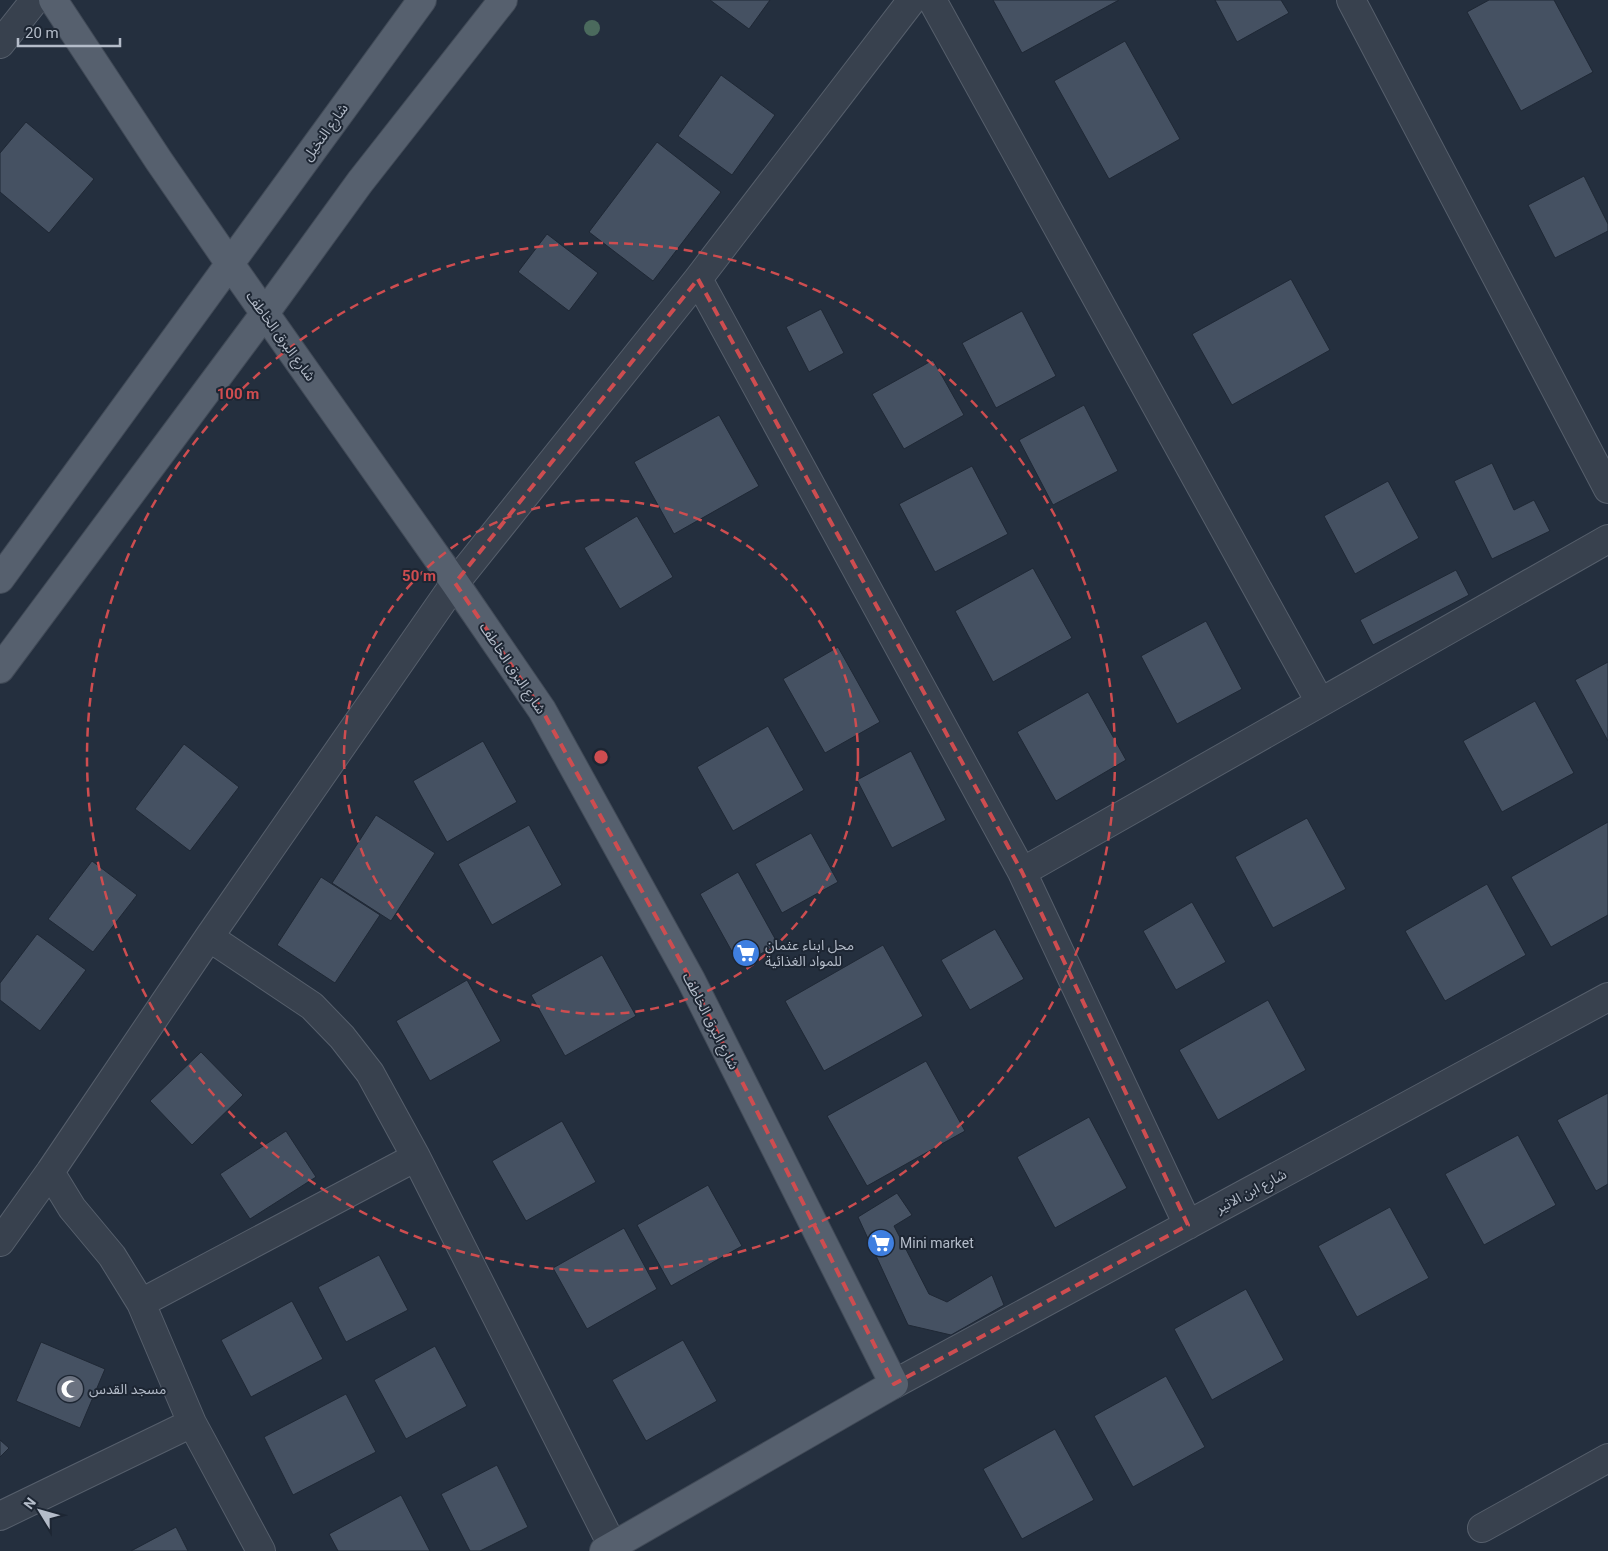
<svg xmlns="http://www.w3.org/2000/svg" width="1608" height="1551" font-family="Roboto,'Noto Sans Arabic',sans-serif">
<rect width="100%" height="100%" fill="#242f3e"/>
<!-- building -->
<path fill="#455162" stroke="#1f2835" d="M710,0H770L749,29Z
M993,0H1119L1022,53Z
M1215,0H1281L1289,13L1237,42Z
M1489,0H1554L1593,72L1521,111L1467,12Z
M1125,41L1180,139L1109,179L1054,81Z
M721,75L775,115L732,175L678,136Z
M26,122L94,179L49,233L0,192V153Z
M657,142L721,192L653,281L589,232Z
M1584,176L1608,224V231L1555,258L1528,205Z
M547,234L598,273L569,311L518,272Z
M1291,279L1330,350L1232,405L1192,334Z
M821,309L844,353L809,372L786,327Z
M1022,311L1056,376L996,408L962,343Z
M933,360L964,415L904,449L872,394Z
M1084,405L1118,471L1053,505L1019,440Z
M719,415L759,486L674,534L634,462Z
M1492,463L1514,510L1534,500L1550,531L1492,559L1454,481Z
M972,466L1008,534L935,572L899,504Z
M1388,481L1419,538L1355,574L1324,516Z
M637,516L673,577L620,609L584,548Z
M1033,568L1072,638L993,682L955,611Z
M1456,570L1469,595L1373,645L1360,620Z
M1206,621L1242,689L1177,724L1141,656Z
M838,647L880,722L825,753L783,679Z
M1608,662V741L1575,680Z
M1088,692L1126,760L1056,801L1017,732Z
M1535,701L1574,773L1502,812L1463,741Z
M768,726L804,790L733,831L697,767Z
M483,741L517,802L447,842L413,781Z
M184,744L239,787L190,851L135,809Z
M911,751L946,820L892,848L857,780Z
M376,815L435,853L391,921L332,883Z
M1307,818L1346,889L1273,928L1235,857Z
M1608,822V915L1551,947L1511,877Z
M529,825L562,885L492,925L458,864Z
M811,833L838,882L782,913L755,864Z
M92,861L137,895L93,952L48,919Z
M738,872L778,944L740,966L700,894Z
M321,877L380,915L335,983L277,945Z
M1487,884L1526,955L1445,1001L1405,931Z
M1192,902L1226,962L1176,990L1143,931Z
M995,929L1024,979L970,1010L941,960Z
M37,934L86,970L40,1031L0,1000V983Z
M883,945L923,1016L824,1071L785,1001Z
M602,955L636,1016L565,1056L531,995Z
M467,980L501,1041L430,1081L396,1021Z
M1268,1000L1306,1070L1218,1120L1179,1050Z
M201,1052L243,1095L192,1145L150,1101Z
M926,1061L965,1131L867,1186L827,1116Z
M1608,1093V1184L1596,1191L1557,1120Z
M1089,1117L1127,1188L1055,1228L1017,1157Z
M562,1121L596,1182L526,1221L492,1161Z
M286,1131L316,1177L250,1219L220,1174Z
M1518,1135L1556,1205L1484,1245L1445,1174Z
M708,1185L742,1246L671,1286L637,1225Z
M897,1193L912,1215L894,1226L929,1294L947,1302L992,1275L1004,1305L951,1335L908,1325L858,1217Z
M1390,1207L1429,1278L1357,1317L1318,1246Z
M624,1228L657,1289L587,1329L553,1268Z
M379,1255L408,1310L346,1342L318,1287Z
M1246,1289L1284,1360L1212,1400L1174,1329Z
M292,1301L323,1359L251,1397L221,1340Z
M683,1340L717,1401L646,1441L612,1380Z
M41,1342L105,1369L80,1428L16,1401Z
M435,1346L467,1406L406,1439L374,1380Z
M1166,1376L1205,1447L1133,1487L1094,1416Z
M346,1394L376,1452L293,1495L264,1437Z
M1055,1429L1094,1500L1022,1539L983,1469Z
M0,1440L9,1448L0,1457Z
M497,1465L528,1527L480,1551H470L441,1494Z
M401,1495L430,1551H338L329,1534Z
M176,1527L188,1551H131Z"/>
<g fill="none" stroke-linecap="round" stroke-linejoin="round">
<!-- minor casing -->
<g stroke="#565f6c" stroke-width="30">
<path id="minor" d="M932,0L1320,702
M1351,0L1608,489
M0,44L35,0
M698,279L1022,872L1188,1225
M1022,872L1608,539
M209,937L312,1006L342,1037L370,1073L416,1157L612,1545
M50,1172L72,1208L112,1256L141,1303L192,1423L261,1551
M0,1242L50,1172L209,937L455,583L698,279L912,0
M141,1303L416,1157
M894,1384L1608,997
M0,1516L192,1423
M1482,1528L1608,1458"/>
</g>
<!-- primary casing -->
<g stroke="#414a57" stroke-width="30">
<path id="primary" d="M53,0L159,161L230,264L455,583L542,710L691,980L894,1384L604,1551
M0,579L422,0
M0,669L265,313L360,182L503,0"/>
</g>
<!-- minor -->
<use href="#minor" stroke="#38414e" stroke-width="28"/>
<!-- primary -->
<use href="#primary" stroke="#56606e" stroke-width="28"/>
</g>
<!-- trees -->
<circle fill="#4b6a5d" cx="592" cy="28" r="8"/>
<!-- marked area -->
<path fill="none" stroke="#ce4d50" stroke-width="4" stroke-dasharray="10 6" stroke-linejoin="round" d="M698,279L1022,872L1188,1225L894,1384L691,980L542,710L455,583Z"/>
<!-- distance rings -->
<g fill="none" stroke="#ce4d50" stroke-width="2.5" stroke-dasharray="9 6">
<circle cx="601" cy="757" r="257"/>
<circle cx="601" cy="757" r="514"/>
</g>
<!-- icons -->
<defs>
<g id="supermarket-disc" transform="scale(1.4375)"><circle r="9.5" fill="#3f7fe0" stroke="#1d2633"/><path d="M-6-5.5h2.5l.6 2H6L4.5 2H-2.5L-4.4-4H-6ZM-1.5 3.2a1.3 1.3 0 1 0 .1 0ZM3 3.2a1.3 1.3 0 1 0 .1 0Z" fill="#fff"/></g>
<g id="mosque-disc" transform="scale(1.4375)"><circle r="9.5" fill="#6b7280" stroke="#1d2633"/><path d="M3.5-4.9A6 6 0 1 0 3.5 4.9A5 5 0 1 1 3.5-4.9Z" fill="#fff"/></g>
</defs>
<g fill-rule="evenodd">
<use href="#supermarket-disc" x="746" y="953"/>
<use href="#supermarket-disc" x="881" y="1243"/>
<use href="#mosque-disc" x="70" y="1389"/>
</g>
<g text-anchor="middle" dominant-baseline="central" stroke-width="4" stroke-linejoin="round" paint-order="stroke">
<!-- street labels -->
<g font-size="14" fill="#b4bcc9" stroke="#1d2633">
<text transform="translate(325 132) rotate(-54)">شارع النخيل</text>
<text transform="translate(281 336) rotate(54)">شارع البرق الخاطف</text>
<text transform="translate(513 668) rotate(56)">شارع البرق الخاطف</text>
<text transform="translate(711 1021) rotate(63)">شارع البرق الخاطف</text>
<text transform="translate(1251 1191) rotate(-28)">شارع ابن الاثير</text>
</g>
<!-- poi labels -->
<g font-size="14" fill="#b4bcc9" stroke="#1d2633" text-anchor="start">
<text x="765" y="945">محل ابناء عثمان<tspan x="765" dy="16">للمواد الغذائية</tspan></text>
<text x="900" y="1243">Mini market</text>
<text x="89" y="1389">مسجد القدس</text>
</g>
</g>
<circle cx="601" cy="757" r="8" fill="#ce4d50" stroke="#1d2633" stroke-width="2.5"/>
<g font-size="15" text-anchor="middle" font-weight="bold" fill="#ce4d50" stroke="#1d2633" stroke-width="4" stroke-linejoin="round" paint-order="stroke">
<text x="238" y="399">100 m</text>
<text x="419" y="581">50 m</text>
</g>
<!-- north arrow -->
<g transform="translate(40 1511) rotate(307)" stroke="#1d2633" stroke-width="4" paint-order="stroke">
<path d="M0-4L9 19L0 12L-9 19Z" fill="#b4bcc9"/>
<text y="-8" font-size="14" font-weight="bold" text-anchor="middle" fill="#b4bcc9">N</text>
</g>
<!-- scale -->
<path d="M18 38v8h102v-8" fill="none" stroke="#b4bcc9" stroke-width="2.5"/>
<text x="25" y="38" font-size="15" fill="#b4bcc9" stroke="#1d2633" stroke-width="4" paint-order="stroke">20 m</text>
</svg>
